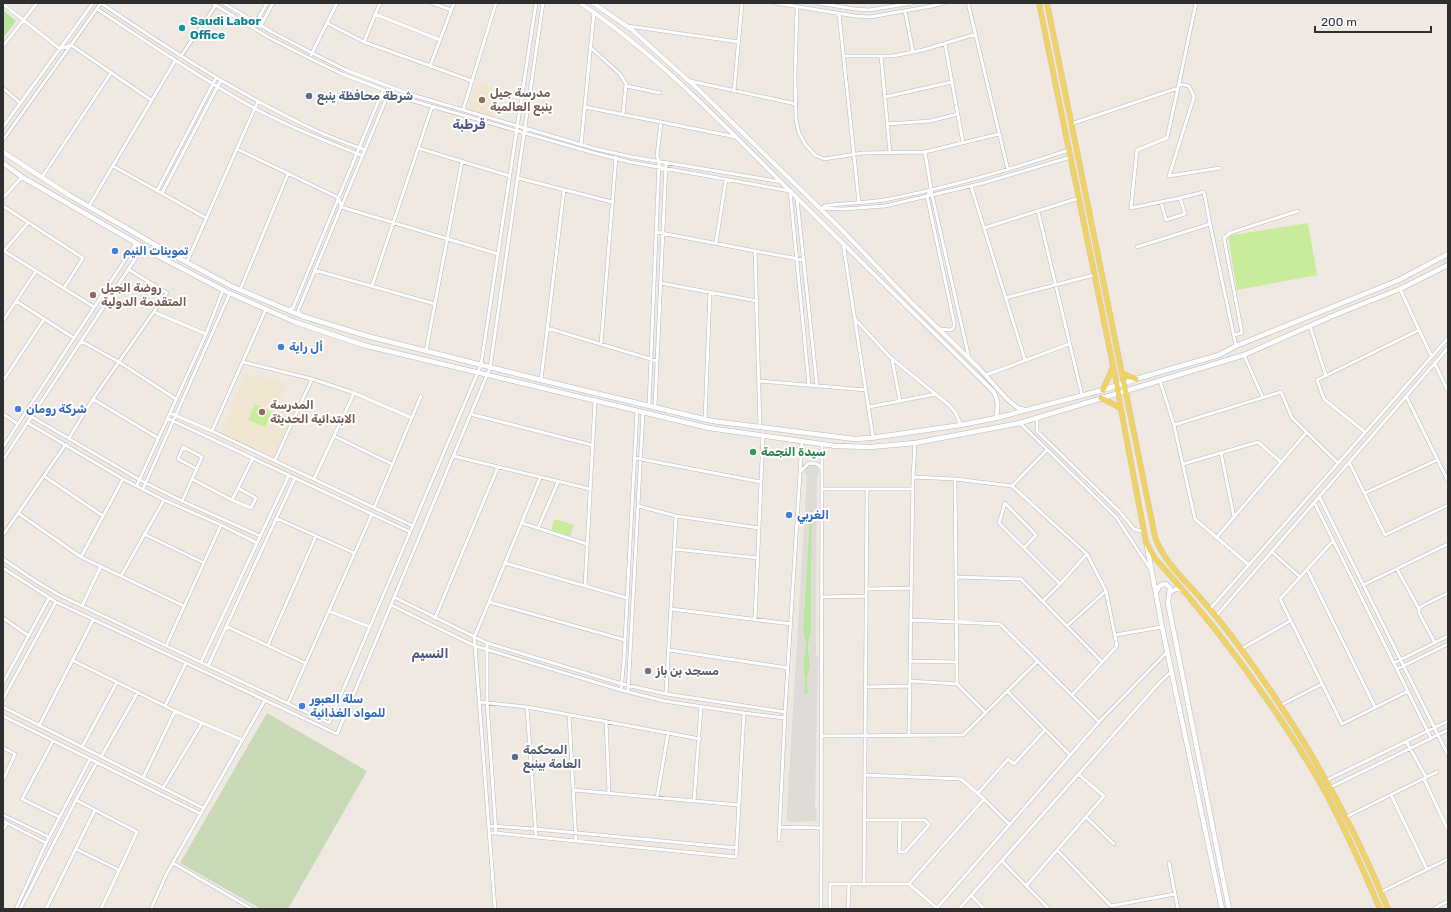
<svg xmlns="http://www.w3.org/2000/svg" width="1451" height="912" font-family="Rubik,'Noto Sans Arabic',sans-serif">
<rect width="100%" height="100%" fill="#efe9e1"/>
<!-- education -->
<path fill="#f0e6d1" d="M476,82L497,90L490,117L467,110Z
M248,374L286,382L281,400L297,406L273,456L259,450L258,452L223,435L222,431L241,385L243,384Z"/>
<!-- green -->
<path fill="#b6e59e" d="M3,10L16,21L3,38Z
M811,509H812L811,632L808,646L810,666L807,679L808,694H803L805,683L803,665L806,645L803,630L810,510Z"/>
<!-- cemetery -->
<path fill="#c8d9b8" d="M267,713L367,771L288,909H261L180,863Z"/>
<!-- pitch -->
<path fill="#c9ec9a" d="M1308,223L1317,275L1237,290L1228,236Z
M255,404L272,412L265,427L248,420Z
M555,519L574,525L570,536L551,530Z"/>
<!-- plaza -->
<path fill="#dfdcd8" fill-rule="evenodd" d="M812,464L815,465L818,467L819,472L817,475L816,654L818,657L815,808L817,809L816,821L789,822L787,820V810L807,475L805,473L806,468L809,465ZM811,509H812L811,632L808,646L810,666L807,679L808,693L804,694L805,683L803,665L806,645L803,630L810,510Z"/>
<g fill="none" stroke-linecap="round" stroke-linejoin="round">
<!-- minor casing -->
<g stroke="#b4b7c1" stroke-width="4">
<path id="minor" d="M101,3C170,50 241,96 317,131C332,138 349,144 365,150
M212,3L268,37L307,57L342,74L410,100L594,153L630,162L790,191L809,385
M223,3L272,32L310,52L346,70L412,95L596,149L632,157L782,182
M432,3L451,10
M775,3L855,16L870,17L932,6L944,3
M817,3L855,9L869,10L913,3
M968,3L1008,170
M3,4L60,49L71,45L151,100
M797,7L795,76L796,120L799,133L805,144L815,155L824,159L863,153L925,152L999,134
M97,9C149,43 200,78 254,108C289,127 326,141 363,156
M905,11L913,52
M375,14L440,40
M839,14L859,203
M327,23L364,42L472,81
M628,26L739,42
M260,27L273,3
M253,28L267,3
M364,42L380,3
M945,44L963,143
M3,46L37,3
M590,47L620,74L626,84L623,114
M311,55L337,3
M181,56L216,5
M844,56H893L923,50L976,34
M881,56L890,153
M430,66L454,3
M690,81L796,104
M1179,84L1189,86L1194,97L1169,176L1220,168
M626,86L660,93
M3,88L20,103
M734,91L742,3
M885,97L952,82
M585,107L736,137
M463,110L496,3
M887,124L930,121L958,114
M1071,124L1178,88L1196,3
M3,127L93,3
M3,140L101,3
M581,145L594,12
M418,148L510,176
M237,149L339,198L341,207L498,254
M925,152L932,195L969,358
M113,166L206,218
M42,177L111,73
M518,178L612,202
M971,186L1025,360
M932,189L927,196L954,322V327L951,330L939,329
M157,191L216,78
M162,193L221,80
M3,198L22,177
M1180,198L1204,192L1210,224
M797,199L817,386
M1161,202L1166,220L1185,214L1180,198L1131,208L1137,150L1167,138L1178,88
M3,206L83,258L64,288
M89,206L175,61
M824,206C844,203 864,203 884,200C947,188 1009,170 1069,150
M818,208L844,209L885,206L983,183L1071,157
M1038,211L1082,395
M984,228L1079,198
M656,232L755,251L760,427
M716,243L726,179
M843,243L873,437
M1137,247L1210,224L1236,346
M4,251L94,307
M755,251L804,260
M3,252L28,223
M187,262L258,101
M314,270L435,304
M660,283L757,301
M372,286L432,107
M240,290L288,174
M1005,298L1094,275
M16,301L74,338
M287,310L293,308L383,90
M154,312L206,334
M301,315L298,311L305,294L389,92
M855,319L890,357L949,405L955,412L961,425
M3,321L36,271
M1310,326L1326,376
M547,328L657,361
M1419,330L1432,357
M1234,335L1242,333L1224,238L1230,233L1298,211
M81,341L119,362L176,399
M601,344L616,157
M426,351L462,161
M1244,355L1263,398
M892,359L900,401
M243,362L312,379L354,393L412,418
M1435,364L1448,391
M986,375L1069,344
M541,380L564,190
M3,381L44,319
M759,381L866,390
M1160,381L1174,425
M1406,396L1448,481
M93,399L158,438
M649,406L659,162L657,155L661,122
M655,407L666,163
M869,407L936,394
M170,413L212,431L413,526
M3,414L18,424
M470,414L592,445
M32,417L140,480L182,501L260,536
M167,418L410,532
M1037,418V431L1040,434L1120,512L1134,529L1141,531H1144
M705,419L710,292
M28,423L123,479L164,500L221,525L257,543
M1020,423L1116,517L1151,570
M212,431L266,309
M1365,432L1324,399L1317,380L1419,330L1400,289
M334,436L392,464
M69,438L93,399L167,293L128,269
M3,447L136,243
M1221,453L1234,517
M453,456L590,489
M635,458L761,482
M3,460L143,247
M275,460L312,379
M1349,462L1385,535L1448,505
M1183,464L1258,442L1281,462
M197,469L178,459L183,447L202,457L192,479L232,500L253,458
M800,472L809,463L817,464L822,468
M44,476L103,516
M913,477L955,479L1012,486L1087,554L1106,591L1117,646L1072,695
M540,478L474,638L475,646L621,690L664,701L744,713L785,718
M314,479L354,393
M955,479L957,684L986,713
M137,485L206,334L223,290
M1012,486L1047,450
M143,489L230,293
M822,489H913
M1365,493L1437,460
M1319,496L1448,755
M232,500L251,508L256,498L238,488
M182,501L192,479
M1314,502L1431,738
M638,506L676,516L759,528
M374,508L421,396
M18,513L81,557L184,606
M276,518L354,553
M522,523L587,544
M538,528L558,482
M144,534L204,563
M3,535L66,444
M1216,538L1306,433
M1333,541L1280,599L1342,724L1408,691
M1024,548L1036,535L1005,503L999,523L1060,584L1087,554
M674,549L758,558
M1271,551L1300,577
M81,557L123,479
M3,559L37,582L59,595L329,723L481,365L536,3
M505,563L627,598
M1249,565L1195,519L1174,425L1281,392L1292,418L1338,463
M3,568L56,602L337,734L490,368L543,3
M1307,569L1375,707
M1397,569L1419,609
M121,576L164,500
M956,577L1021,579L1102,662
M1363,585L1448,544
M585,586L595,401
M866,589L911,588
M394,597L487,643L622,684L666,694L785,712
M822,597L866,596
M1043,601L1060,584
M489,602L625,640
M391,605L475,646L495,909
M82,606L101,566
M671,609L791,624
M1210,609L1448,338
M329,611L370,627
M1216,616L1448,348
M3,618L29,636
M435,618L498,467
M755,620L763,435
M911,620L1000,624L1099,722
M226,626L305,663
M1067,626L1106,591
M1115,635L1162,627
M487,643V702L496,833H490
M1435,643L1419,613V609L1422,606L1448,593
M268,645L316,536
M166,646L221,525
M1241,649L1290,621
M669,650L788,668
M72,660L175,711L242,740
M910,661L957,662
M201,662L289,475
M1394,663L1448,636
M208,666L295,478
M1397,669L1448,644
M910,681L957,684
M3,683L49,598
M865,687L910,686
M621,690L624,659L637,411
M1007,691L1070,755
M628,692L643,412
M666,694L676,516
M3,699L56,602
M480,702L527,707L700,739
M288,703L372,514
M1281,705L1322,684
M165,706L186,663
M3,707L203,808
M527,707L536,836
M569,715L576,841
M3,716L201,814
M606,721L609,793
M39,726L93,620
M909,735L913,477L915,443
M821,736L963,735L1038,661
M53,741L22,799L59,817
M1406,741L1426,777
M82,747L117,682
M3,748L15,754L3,780
M101,757L138,692
M865,775L961,779L984,799L1009,824
M143,778L175,711
M1424,779L1448,830
M1327,780L1448,721
M1331,787L1448,730
M163,788L202,723
M573,790L739,805
M978,793L1008,759L1014,764L1045,730
M1391,795L1427,869
M657,798L668,733
M76,800L137,832L101,909
M694,801L701,707
M3,815L49,837
M1086,817L1114,844
M1346,817L1437,772
M865,820H925L929,825L905,852H899L900,820
M3,821L46,843
M489,826L535,829L737,848
M779,827L821,828
M3,830L7,823
M496,833L736,857L744,713
M779,840L785,712L802,441
M76,849L119,870
M1057,850L1111,906L1175,894
M1002,861L1049,909
M173,863L252,909
M1169,863L1178,909
M909,884L937,908
M864,885L867,489
M1026,886L1104,796L1078,774
M1381,892L1448,859
M971,895L984,909
M16,909L46,843L90,759
M20,909L76,800L97,762
M46,909L95,810
M151,909L166,875L265,700
M821,909L822,444
M830,909V884H849
M848,909L849,884H909L984,799
M936,909L1099,722L1167,652
M959,909L1160,682L1172,671
M1433,909L1448,901"/>
</g>
<!-- tertiary casing -->
<g stroke="#b4b7c1" stroke-width="5">
<path id="tertiary" d="M580,3C659,56 724,125 791,192C858,259 926,325 993,391C999,401 998,407 996,418
M593,3L631,29L699,90L841,229L911,302L978,367L1007,399L1018,408L1026,410
M1169,593L1176,589L1183,590"/>
</g>
<!-- secondary casing -->
<g stroke="#b4b7c1" stroke-width="5.5">
<path id="secondary" d="M3,152L69,195L166,251L231,286L302,316L367,336L541,380L712,421L854,439L871,438L961,425L996,418L1103,390L1136,379L1219,355L1236,346L1399,280L1448,254
M3,163L22,177L162,258L227,292L295,322L363,345L709,428L836,446L871,447L915,443L1020,423L1221,362L1244,355L1337,314L1400,289L1448,265
M1147,546L1162,627L1222,909
M1156,593C1158,588 1159,584 1166,584L1170,588L1168,603L1229,909"/>
</g>
<!-- primary casing -->
<g stroke="#c9c9c9" stroke-width="6">
<path id="primary" d="M1039,3L1117,385L1121,409L1146,542L1154,557C1204,612 1250,672 1290,734C1305,757 1320,781 1332,805C1350,839 1365,874 1380,909
M1047,3L1155,537C1164,562 1185,580 1202,600C1215,615 1229,632 1241,649C1301,730 1350,816 1388,909
M1122,373L1128,376L1136,379
M1103,390L1113,367
M1101,398L1113,404L1121,409"/>
</g>
<!-- minor -->
<use href="#minor" stroke="#fff" stroke-width="3"/>
<!-- tertiary -->
<use href="#tertiary" stroke="#fff" stroke-width="4"/>
<!-- secondary -->
<use href="#secondary" stroke="#fff" stroke-width="4.5"/>
<!-- primary -->
<use href="#primary" stroke="#f2d163" stroke-width="5"/>
</g>
<!-- markers -->
<circle fill="#0f9aa8" stroke="#fff" stroke-width="1.5" cx="182" cy="28" r="4"/>
<g fill="#5c6f8a" stroke="#fff" stroke-width="1.5">
<circle cx="309" cy="96" r="4"/>
<circle cx="515" cy="757" r="4"/>
</g>
<g fill="#8d6e63" stroke="#fff" stroke-width="1.5">
<circle cx="482" cy="100" r="4"/>
<circle cx="93" cy="295" r="4"/>
<circle cx="262" cy="412" r="4"/>
</g>
<g fill="#3f7fe0" stroke="#fff" stroke-width="1.5">
<circle cx="115" cy="251" r="4"/>
<circle cx="281" cy="347" r="4"/>
<circle cx="18" cy="409" r="4"/>
<circle cx="789" cy="515" r="4"/>
<circle cx="302" cy="706" r="4"/>
</g>
<circle fill="#2e9e5b" stroke="#fff" stroke-width="1.5" cx="753" cy="452" r="4"/>
<circle fill="#6b7280" stroke="#fff" stroke-width="1.5" cx="648" cy="671" r="4"/>
<g text-anchor="middle" dominant-baseline="central" stroke-width="4" stroke-linejoin="round" paint-order="stroke">
<!-- culture labels -->
<g font-size="12" font-weight="bold" fill="#0d838f" stroke="#fff" text-anchor="start">
<text x="190" y="21">Saudi Labor<tspan x="190" dy="14">Office</tspan></text>
</g>
<!-- education labels -->
<g font-size="12" font-weight="bold" fill="#785e54" stroke="#fff" text-anchor="start">
<text x="490" y="93">مدرسة جيل<tspan x="490" dy="14">ينبع العالمية</tspan></text>
<text x="101" y="288">روضة الجيل<tspan x="101" dy="14">المتقدمة الدولية</tspan></text>
<text x="270" y="405">المدرسة<tspan x="270" dy="14">الابتدائية الحديثة</tspan></text>
</g>
<!-- service labels -->
<g font-size="12" font-weight="bold" fill="#4e5e75" stroke="#fff" text-anchor="start">
<text x="317" y="96">شرطة محافظة ينبع</text>
<text x="523" y="750">المحكمة<tspan x="523" dy="14">العامة بينبع</tspan></text>
</g>
<!-- shop labels -->
<g font-size="12" font-weight="bold" fill="#366cbe" stroke="#fff" text-anchor="start">
<text x="123" y="251">تموينات النيم</text>
<text x="289" y="347">أل راية</text>
<text x="26" y="409">شركة رومان</text>
<text x="797" y="515">الغربي</text>
<text x="310" y="699">سلة العبور<tspan x="310" dy="14">للمواد الغذائية</tspan></text>
</g>
<!-- leisure labels -->
<g font-size="12" font-weight="bold" fill="#27864d" stroke="#fff" text-anchor="start">
<text x="761" y="452">سيدة النجمة</text>
</g>
<!-- worship labels -->
<g font-size="12" font-weight="bold" fill="#5b616d" stroke="#fff" text-anchor="start">
<text x="656" y="671">مسجد بن باز</text>
</g>
<!-- neighbourhood labels -->
<g font-size="13" font-weight="bold" fill="#4d5680" stroke="#fff">
<text x="469" y="124">قرطبة</text>
<text x="430" y="653">النسيم</text>
</g>
</g>
<!-- border -->
<rect width="1451" height="912" fill="none" stroke="#2e2e2e" stroke-width="8"/>
<!-- scale -->
<path d="M1315 26v6h116v-6" fill="none" stroke="#2e2e2e" stroke-width="2"/>
<text x="1321" y="26" font-size="12" fill="#2e2e2e" stroke="#ffffff" stroke-width="3" paint-order="stroke">200 m</text>
</svg>
